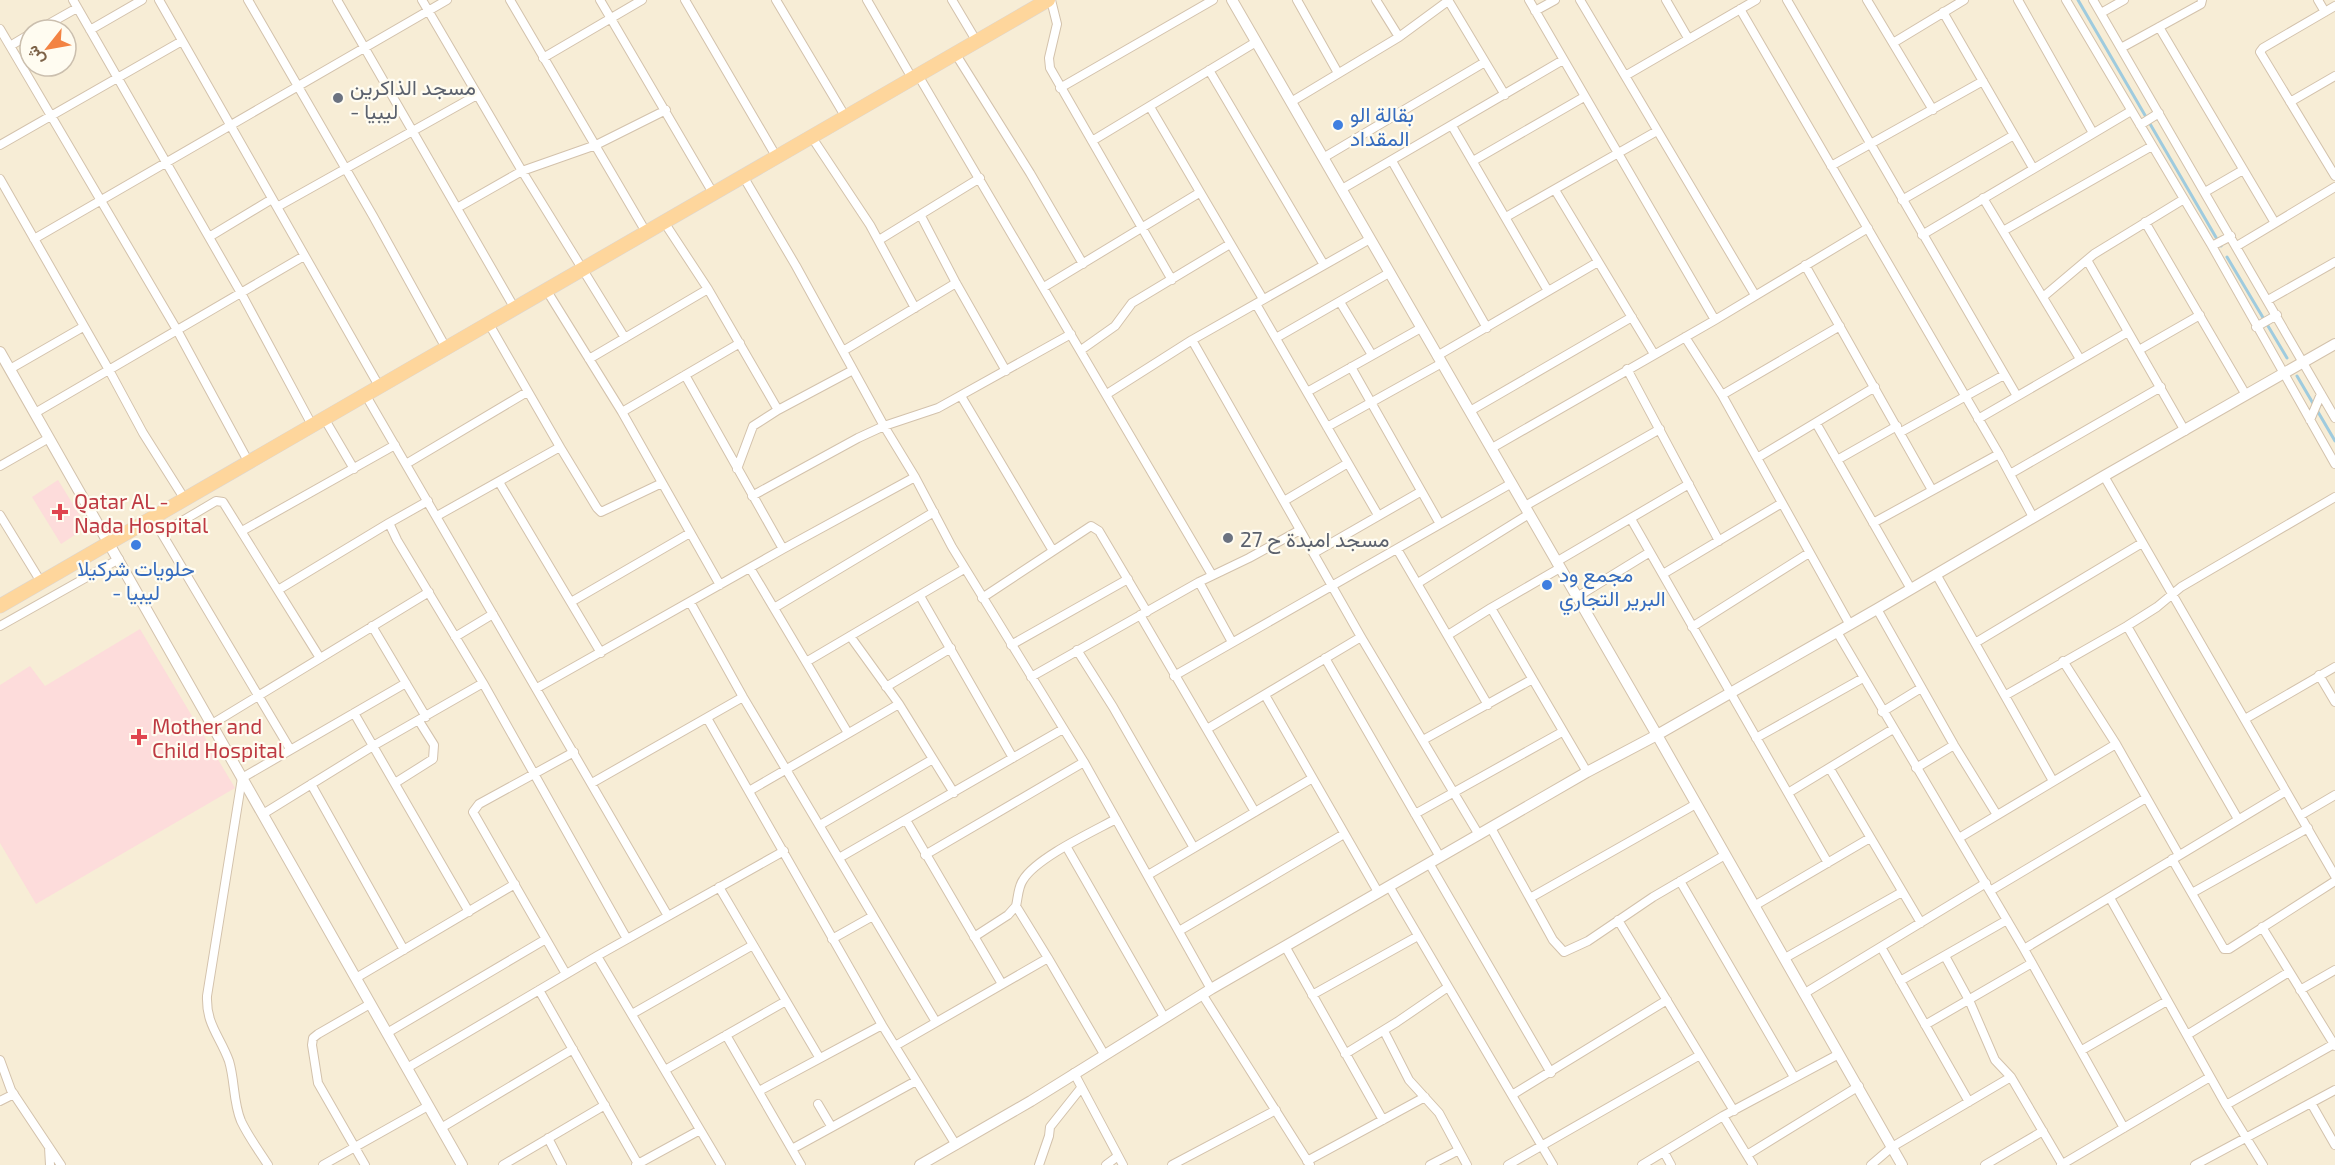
<svg xmlns="http://www.w3.org/2000/svg" width="2335" height="1165" font-family="'Exo 2',Vazirmatn,sans-serif">
<rect width="100%" height="100%" fill="#fef9e9"/>
<!-- residential -->
<path fill="#f7edd6" fill-rule="evenodd" d="M0,0H2335V1165H0ZM30,30H66V66H30Z"/>
<!-- medical -->
<path fill="#fddcdb" d="M58,480L87,527L61,544L32,497Z
M140,629L235,788L36,904L0,843V685L30,666L45,686Z"/>
<g fill="none" stroke-linecap="round" stroke-linejoin="round">
<!-- stream -->
<path stroke="#9fcbde" stroke-width="3" d="M2078,0L2221,246
M2227,257L2287,358
M2297,376L2335,441"/>
<!-- minor casing -->
<g stroke="#d3c2ac" stroke-width="10">
<path id="minor" d="M73,0L241,293L312,425
M159,0L379,386
M248,0L373,216L446,348
M337,0L515,309
M422,0L522,171L625,338
M510,0L646,232
M600,0L713,193
M685,0L776,156
M776,0L845,116
M867,0L912,78
M952,0L977,42
M1051,0L1057,24L1049,58L1050,68L1092,141
M1297,0L1338,73
M1376,0L1399,37
M1448,0L1505,95
M1529,0L1715,320
M1580,0L1755,295
M1666,0L1688,38
M1787,0L2017,396
M1867,0L1933,110
M2018,0L2093,133
M2066,0L2184,199
M2093,0L2335,418
M2318,0L2325,12
M2335,6L2263,48L2260,52L2335,176
M1740,9L1999,454L2033,517
M1535,11L1555,0
M1943,12L2033,168
M2101,13L2124,0
M2159,27L2275,223
M0,29L177,330L248,461
M38,30L77,8
M90,30L142,0
M1893,43L1964,0
M10,46L30,34
M2121,48L2201,4L2202,0
M955,53L1030,173L1083,264
M543,58L642,0
M1209,70L1324,265
M918,75L1212,575
M1625,76L1756,0
M1060,88L1213,0
M1291,102L1399,37L1448,1
M2290,102L2335,76
M1150,107L1263,299
M2140,125L2159,113
M1452,126L1548,291
M811,136L870,225L915,308
M0,145L182,41
M1323,158L1485,62
M1392,161L1487,328
M1473,161L1584,97
M1831,166L1983,81
M743,176L796,266L884,426L915,477L952,547L1084,762L1211,989
M0,179L109,370L143,433L184,498
M1342,189L1563,60
M1555,190L1654,354
M2205,192L2243,170
M1983,198L2080,359
M1902,200L2014,135
M277,207L477,95
M457,208L522,171L596,145L666,110
M921,216L956,283L1006,371
M1506,217L1657,131
M664,222L708,289L778,410L753,426L737,469
M2145,222L2246,395
M2003,231L2152,146
M1922,235L2131,111
M209,237L272,199
M34,239L447,0
M879,240L980,178
M2212,246L2335,464
M2237,246L2335,187
M2087,260L2185,431
M1805,265L1932,490
M1172,280L1092,141L1256,42
M1044,287L1199,193
M547,291L622,412L720,585
M2043,297L2094,254L2184,199L2212,246L2231,236
M2268,300L2335,262
M1340,302L1372,355
M1256,304L1378,515
M489,324L560,447
M2256,327L2277,315
M1685,337L1722,395L1850,625
M1276,338L1389,273
M1192,340L1361,637L1479,835
M1081,350L1115,326L1132,303L1230,244
M2139,350L2200,315
M843,351L956,283
M1437,356L1598,262
M589,359L708,289
M1351,367L1440,524
M10,369L83,327
M1627,369L1719,541
M685,375L783,549
M1307,392L1421,328
M365,394L668,916
M1107,394L1192,340L1370,239
M1722,395L1840,326
M961,396L1053,551
M778,410L853,370
M1470,411L1632,317
M622,412L740,343
M35,413L304,256
M324,418L354,469
M1978,419L2128,332
M2310,420L2321,394
M1816,423L1911,589
M1327,427L1442,363
M1901,432L2004,375
M1492,448L1715,320L1868,228
M1757,458L1875,387
M1837,460L1897,426
M406,464L527,392
M0,466L49,438
M2010,474L2161,387
M2104,476L2335,876
M499,482L601,653
M752,496L858,438L884,426L938,408L1071,334
M428,501L389,523L397,540L483,683L627,939
M1284,501L1348,463
M1525,506L1660,429
M0,515L41,582
M437,516L560,447L597,508L601,512L662,483
M152,517L290,749
M1631,519L1828,863
M1873,523L1999,454
M242,531L395,445
M162,533L216,501L223,502L320,658
M1397,549L1488,705
M1314,553L1420,492
M1556,562L1689,484
M750,568L806,662L964,569
M1560,568L1491,608L1587,772
M1663,574L1782,503
M1936,574L2053,781
M1199,582L1232,642
M1418,583L1529,514
M278,590L389,523
M920,596L1013,758
M1577,597L1650,552
M982,598L1091,526L1099,531L1147,612
M571,602L690,533
M690,602L743,697L936,1022
M774,608L934,512
M1877,609L1954,745L1997,815
M1140,615L1255,812
M0,626L119,559
M372,626L426,717
M2127,626L2238,819
M1692,627L1809,553
M1837,632L2024,949L2124,1128
M1448,635L1491,608
M850,636L899,704L954,793
M455,637L493,614
M1975,643L2142,543
M1011,645L1128,579
M1077,650L1113,707L1194,848
M1325,658L1440,857
M2063,661L2116,744L2179,855
M806,662L848,733
M2319,675L2335,702
M1174,676L1512,483
M1031,677L1199,582L1249,558L1300,530
M886,687L951,648
M537,688L783,549L915,477
M1265,695L1378,892
M2006,695L2127,626L2157,607L2181,587L2335,497
M1882,712L1921,688
M354,713L469,912
M707,718L882,1025L956,1145
M2245,719L2335,667
M212,724L429,592
M1207,729L1361,637
M1756,738L1863,678
M1423,740L1531,680
M1916,768L1954,745
M1830,769L1921,923
M395,783L433,759L434,745L419,721
M592,783L743,697
M311,784L404,950
M749,791L899,704
M1788,793L1893,729
M263,814L373,746L483,683
M1415,814L1562,732
M2301,815L2335,795
M906,820L1002,984
M820,825L933,759
M1491,828L1553,940L1564,952L1588,941L1653,897L1725,855
M1959,838L2116,744
M1066,846L1164,1017
M925,855L1084,762
M839,858L1063,729
M2172,859L2224,949H2229L2335,881
M1429,863L1551,1073
M1148,875L1311,779
M1680,881L1794,1077
M1389,886L1553,1165
M719,887L819,1057
M1990,891L2146,798
M2192,893L2308,828
M1530,898L1696,804
M2110,898L2226,1105L2263,1165
M1754,906L1870,838
M1618,920L1734,1111
M2262,927L2335,1046
M1179,931L1344,834
M974,937L1008,915L1016,906
M832,939L873,916
M1285,946L1383,1120
M1881,947L1969,1102
M2024,949L2286,791
M597,956L721,1165
M1945,956L1969,1000L1995,1060L2011,1077L2062,1164
M1048,958L1016,906C1018,898 1018,887 1023,880C1036,858 1092,832 1116,819
M1785,958L1902,892
M566,974L473,812L479,804L574,752
M356,978L515,884
M1900,981L2007,920
M539,990L638,1164
M2300,990L2335,970
M1805,993L1986,883
M1202,994L1310,1165
M1312,995L1418,936
M632,1014L753,945
M1925,1025L2032,963
M1384,1031L1409,1080L1439,1113L1467,1165
M387,1033L546,939
M726,1035L801,1165
M2187,1035L2289,972
M895,1046L1048,958L1104,1054
M2082,1050L2167,1001
M1345,1054L1397,1022L1448,987
M0,1060L11,1090L61,1165
M407,1068L597,956L784,851
M665,1070L786,1001
M1074,1073L1123,1165
M759,1091L882,1025
M1512,1095L1667,1000
M0,1101L14,1094
M2311,1103L2335,1145
M818,1104L831,1126
M2226,1105L2334,1044
M1723,1116L1753,1165
M441,1128L573,1049
M548,1138L562,1165
M49,1147L50,1165
M792,1149L916,1081
M1664,1152L1671,1165
M1747,1155L1859,1086
M1307,1161L1425,1097
M268,1165C259,1151 248,1136 241,1121C233,1102 235,1081 229,1061C220,1036 206,1025 207,996L242,778L406,683
M323,1165L428,1106
M365,1165L318,1083L312,1045L313,1038L318,1034L370,1004
M503,1165L605,1105
M636,1165L700,1130
M1039,1165L1049,1136L1050,1127L1081,1088
M1106,1165L1118,1156
M1172,1165L1276,1110
M1430,1165L1459,1150
M1508,1165L1700,1055
M1642,1165L1723,1116L1839,1054
M1871,1165L1892,1147L2011,1077
M1985,1165L2043,1131
M2061,1165L2210,1077
M2195,1165L2335,1090"/>
</g>
<!-- tertiary casing -->
<g stroke="#d3c2ac" stroke-width="12">
<path id="tertiary" d="M1232,0L1657,735L1902,1165
M0,352L462,1165
M920,1165L1031,1101L1211,989L1587,772L1657,735L1877,609L2104,476L2335,344"/>
</g>
<!-- trunk casing -->
<g stroke="#ddd6d0" stroke-width="15">
<path id="trunk" d="M0,606L1048,0"/>
</g>
<!-- minor -->
<use href="#minor" stroke="#fff" stroke-width="8"/>
<!-- tertiary -->
<use href="#tertiary" stroke="#fff" stroke-width="10"/>
<!-- trunk -->
<use href="#trunk" stroke="#fed69c" stroke-width="14"/>
</g>
<!-- markers -->
<g fill="#6b7280" stroke="#fffcf1" stroke-width="2">
<circle cx="338" cy="98" r="6"/>
<circle cx="1228" cy="538" r="6"/>
</g>
<g fill="#3f7fe0" stroke="#fffcf1" stroke-width="2">
<circle cx="1338" cy="125" r="6"/>
<circle cx="136" cy="545" r="6"/>
<circle cx="1547" cy="585" r="6"/>
</g>
<g fill="#e0444e" stroke="#fffcf1" stroke-width="2">
<path d="M57 503h6v6h6v6h-6v6h-6v-6h-6v-6h6z"/>
<path d="M136 728h6v6h6v6h-6v6h-6v-6h-6v-6h6z"/>
</g>
<g text-anchor="middle" dominant-baseline="central" stroke-width="4.5" stroke-linejoin="round" paint-order="stroke">
<!-- worship labels -->
<g font-size="21" fill="#5b616d" stroke="#fffcf1" text-anchor="start">
<text x="350" y="86">مسجد الذاكرين<tspan x="350" dy="24">- ليبيا</tspan></text>
<text x="1240" y="538">مسجد امبدة ح 27</text>
</g>
<!-- shop labels -->
<g font-size="21" fill="#366cbe" stroke="#fffcf1" text-anchor="start">
<text x="1350" y="113">بقالة الو<tspan x="1350" dy="24">المقداد</tspan></text>
<text x="136" y="567" text-anchor="middle">حلويات شركيلا<tspan x="136" dy="24">- ليبيا</tspan></text>
<text x="1559" y="573">مجمع ود<tspan x="1559" dy="24">البرير التجاري</tspan></text>
</g>
<!-- health labels -->
<g font-size="21" fill="#be3a42" stroke="#fffcf1" text-anchor="start">
<text x="74" y="500">Qatar AL -<tspan x="74" dy="24">Nada Hospital</tspan></text>
<text x="152" y="725">Mother and<tspan x="152" dy="24">Child Hospital</tspan></text>
</g>
</g>
<!-- north arrow -->
<g transform="translate(48 48) rotate(239)"><circle r="28" fill="#fffcf1" stroke="#cbbfae" stroke-width="1.5"/>
<path d="M0-4.5L10 22L0 15L-10 22Z" fill="#f38343"/>
<text y="-9" font-size="16" font-weight="bold" text-anchor="middle" fill="#7d6349">ش</text>
</g>
</svg>
